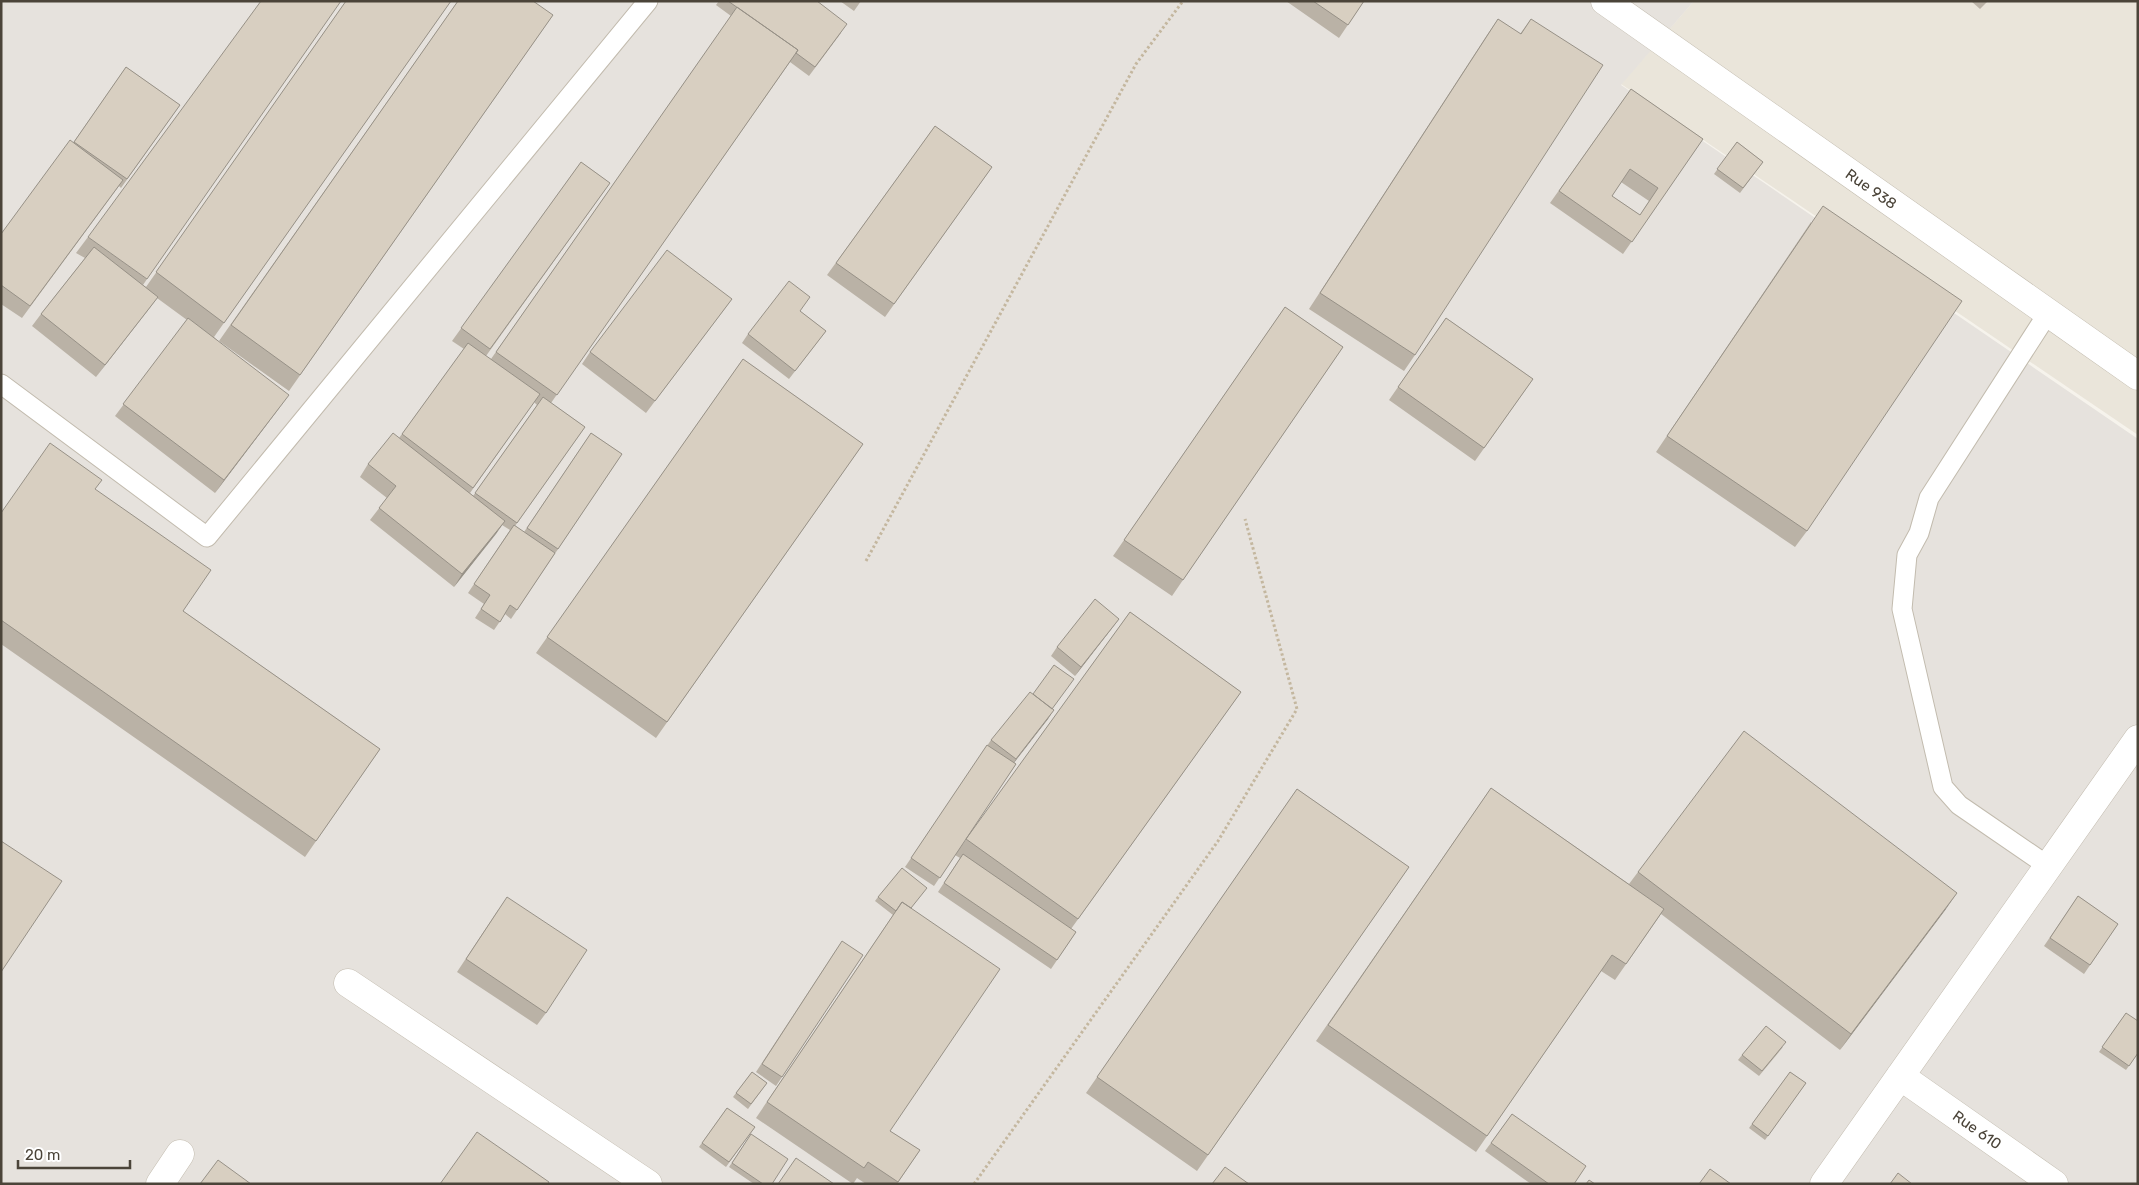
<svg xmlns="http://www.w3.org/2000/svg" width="2139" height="1185" font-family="Rubik,sans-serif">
<rect width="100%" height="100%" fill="#f6f3ec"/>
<!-- residential -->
<path fill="#eae5da" d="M1694,1H2138V435L1621,84Z"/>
<!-- industrial -->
<path fill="#e6e2dd" d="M1,1H1694L1621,85L2138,439V1184H1Z"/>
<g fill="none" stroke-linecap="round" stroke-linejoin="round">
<!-- lane casing -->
<g stroke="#c2bbae" stroke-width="21">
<path id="lane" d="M2048,313L1929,498L1919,533L1907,555L1902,609L1943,787L1959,805L2048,866
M1,384L207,537L648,1"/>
</g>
<!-- street casing -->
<g stroke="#c2bbae" stroke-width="29">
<path id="street" d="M1605,1L2138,376
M348,983L648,1184
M1900,1076L2054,1184
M160,1184L180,1154
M1824,1184L2138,739"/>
</g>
<!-- path -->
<path stroke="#c4b79f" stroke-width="3" stroke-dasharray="2.5 2.5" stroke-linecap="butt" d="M866,561L1136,64L1183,1
M974,1184L1218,841L1297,709L1245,519"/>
<!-- lane -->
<use href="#lane" stroke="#fff" stroke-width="19"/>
<!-- street -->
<use href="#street" stroke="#fff" stroke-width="28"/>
</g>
<!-- wall -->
<path fill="#bab2a6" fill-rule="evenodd" d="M346,1H451L214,337L280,407L215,493L115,416L187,320L157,298L96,377L32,326L41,314L85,258L76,253L88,237L147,279L143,285L146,287Z
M458,1L553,15L289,391L219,341Z
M719,1H817L841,33L809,76L790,62L551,403L585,427L515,526L524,532L591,433L622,454L511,619L505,614L494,630L475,618L484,604L468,593L510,530L502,525L454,587L370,520L387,498L360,477L368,464L399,438L464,349L452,341L581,162L610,183L486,356L491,359L731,16L716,5ZM534,402L537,405L473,496L470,493Z
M840,1H861L854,11Z
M1286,1H1364L1339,38Z
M1971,1H1988L1980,9Z
M1498,19L1520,34L1531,19L1415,355L1404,371L1309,309L1487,35Z
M126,67L180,105L121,188L119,186L22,318L1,304V234L73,143Z
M1631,89L1703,139L1623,254L1550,203ZM1621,182L1649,201L1640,215L1612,196Z
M935,126L992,167L885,317L827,275Z
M1737,142L1763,162L1740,193L1714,174Z
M1811,222L1807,531L1795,547L1656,452Z
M732,299L646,413L582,364L590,352Z
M1285,307L1343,347L1172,596L1113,556Z
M800,311L826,331L789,379L742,343L748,334Z
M1446,318L1533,379L1475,461L1389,400Z
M743,359L863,444L656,738L536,653Z
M95,490L183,611L380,749L305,857L1,644V513Z
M1130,612L1241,692L1071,929L1076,932L1051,969L938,892L960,858L955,855Z
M1119,619L1075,676L1051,656L1057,647Z
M1052,709L1048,719L1014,762L1016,764L934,886L905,867L991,740Z
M1491,788L1629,884L1638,872L1946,909L1840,1050L1661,914L1615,980L1601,971L1476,1152L1316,1041Z
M1297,789L1409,867L1197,1171L1086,1093Z
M2078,896L2118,924L2084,974L2044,946Z
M878,897L911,909L890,1131L920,1150L897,1184H866L857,1178L853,1184L756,1118L893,915L875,901Z
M498,910L546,1013L537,1025L457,972Z
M836,950L782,1077L776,1086L756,1072Z
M2126,1013L2138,1053L2126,1070L2099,1052Z
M1783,1047L1759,1076L1738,1060L1742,1055Z
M752,1072L767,1083L748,1109L733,1097Z
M1790,1072L1806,1083L1765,1140L1749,1128Z
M727,1108L755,1127L726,1167L699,1147Z
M1512,1114L1574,1184H1531L1485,1151Z
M751,1134L772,1184H754L729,1167Z"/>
<!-- shaded-wall -->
<path fill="#979187" d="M158,297L149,309L96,377L105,365Z
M289,395L280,407L215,493L224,480Z
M505,521L496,534L454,587L462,574Z
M1119,619L1113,627L1075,676L1081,667Z
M1054,710L1048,719L1010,768L1016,759Z
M1957,893L1946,909L1840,1050L1851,1034Z"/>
<!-- building -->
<path fill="#d8cfc1" stroke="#979187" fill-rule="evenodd" d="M261,1H341L147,279L88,237Z
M346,1H451L224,323L156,272Z
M458,1H533L553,15L300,375L231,325Z
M728,1H817L847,24L815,67L796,53L798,50Z
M1313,1H1364L1348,25Z
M737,7L798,50L557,395L496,352Z
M1498,19L1521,34L1531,19L1603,65L1415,355L1320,293Z
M126,67L180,105L127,179L74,142Z
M1631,89L1703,139L1632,242L1559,191ZM1630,169L1658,188L1640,215L1612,196Z
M935,126L992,167L894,304L836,263Z
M70,140L123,180L30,306L1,285V234Z
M1737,142L1763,162L1743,188L1717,169Z
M581,162L610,183L490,349L461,328Z
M1823,206L1962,301L1807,531L1667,436Z
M94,247L158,297L105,365L41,314Z
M667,250L732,299L655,401L590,352Z
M789,281L810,297L800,311L826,331L795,371L748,334Z
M1285,307L1343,347L1183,580L1124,540Z
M188,318L289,395L224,480L123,404Z
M1446,318L1533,379L1484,448L1398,387Z
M468,343L540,394L473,488L402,434Z
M743,359L863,444L667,722L547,637Z
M543,397L585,427L517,523L475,493Z
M393,433L505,521L462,574L379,508L396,486L368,464Z
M591,433L622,454L558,549L527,528Z
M50,443L102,480L95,489L211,570L183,611L380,749L316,841L1,620V513Z
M514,525L555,553L517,610L510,605L500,622L481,609L490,595L474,584Z
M1095,599L1119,619L1081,667L1057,647Z
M1130,612L1241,692L1078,919L966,839Z
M1054,665L1074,679L1052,709L1033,694Z
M1030,692L1054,710L1016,759L991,740Z
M1744,731L1957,893L1851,1034L1638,872Z
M987,745L1016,764L940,878L911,858Z
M1491,788L1664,909L1626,964L1612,955L1487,1136L1328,1025Z
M1297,789L1409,867L1208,1155L1097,1077Z
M1,841L62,881L1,972Z
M963,854L1076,932L1057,960L944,883Z
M902,868L927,888L911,908L902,902L896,911L878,897Z
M2078,896L2118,924L2090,965L2050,938Z
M507,897L587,950L546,1013L466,959Z
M902,902L1000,969L890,1131L920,1150L898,1182L868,1162L864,1168L767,1102Z
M842,941L863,955L782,1077L762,1064Z
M2126,1013L2138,1021V1053L2129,1066L2102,1047Z
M1766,1026L1786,1042L1762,1071L1742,1055Z
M752,1072L767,1083L751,1104L736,1093Z
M1790,1072L1806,1083L1768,1136L1752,1124Z
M727,1108L755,1127L729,1162L702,1143Z
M1512,1114L1586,1166L1574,1184H1549L1491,1143Z
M477,1132L549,1182L548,1184H440Z
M751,1134L788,1159L772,1184H763L732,1163Z
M796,1158L834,1184H778Z
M218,1160L251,1184H200Z
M1225,1167L1249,1184H1212Z
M1710,1169L1731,1184H1699Z
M1898,1173L1912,1184H1890Z
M1589,1180L1595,1184H1586Z"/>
<g text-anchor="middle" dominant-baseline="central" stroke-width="4" stroke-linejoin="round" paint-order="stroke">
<!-- street labels -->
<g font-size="15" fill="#4b4439" stroke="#fff">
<text transform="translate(1871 189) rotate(35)">Rue 938</text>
<text transform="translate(1977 1130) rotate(35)">Rue 610</text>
</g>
</g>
<!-- border -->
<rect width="2139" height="1185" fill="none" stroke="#4b4439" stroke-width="5"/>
<!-- scale -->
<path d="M18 1160v8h112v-8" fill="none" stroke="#4b4439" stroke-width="2.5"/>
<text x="25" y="1160" font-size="15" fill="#4b4439" stroke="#ffffff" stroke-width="4" paint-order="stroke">20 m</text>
</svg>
